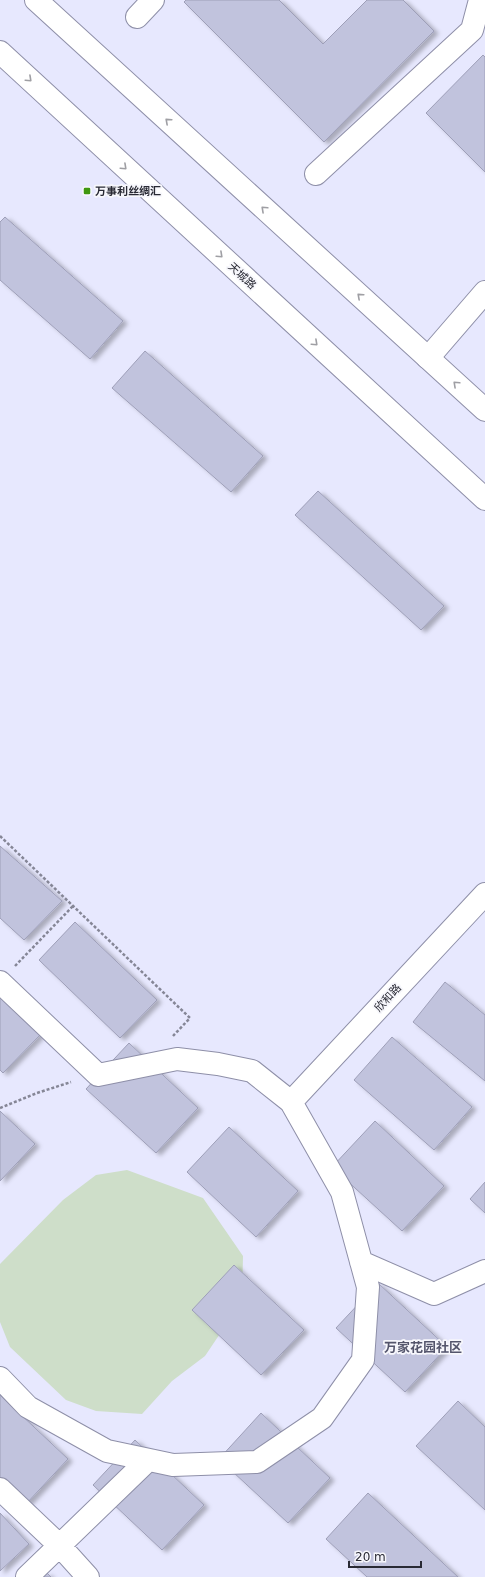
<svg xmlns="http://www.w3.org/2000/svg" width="485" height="1577" font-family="'DejaVu Sans','Noto Sans SC',sans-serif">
<defs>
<filter id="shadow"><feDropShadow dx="4.5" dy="2.5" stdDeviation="2" flood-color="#0004"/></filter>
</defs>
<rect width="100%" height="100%" fill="#e7e8fe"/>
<!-- green -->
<path fill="#cedec9" d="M127,1170L203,1198L243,1256L242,1301L205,1356L172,1381L142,1414L96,1411L66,1400L10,1347L0,1322V1264L63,1200L96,1175Z"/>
<!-- building -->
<path fill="#c1c3dd" stroke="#9e9fb8" filter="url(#shadow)" d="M186,0H279L323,44L367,0H403L434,31L324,142L184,2Z
M483,55L485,57V172L426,113Z
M5,217L123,321L90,359L0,280V222Z
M145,351L263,456L231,492L112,388Z
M318,491L444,606L421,630L295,515Z
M0,846L62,901L24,940L0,918Z
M75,922L157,1000L120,1038L39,960Z
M445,982L485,1015V1081L413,1022Z
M0,997L40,1035L3,1073L0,1070Z
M392,1037L472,1107L434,1150L354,1080Z
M129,1043L198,1108L156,1153L86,1089Z
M0,1111L35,1144L0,1181Z
M375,1121L444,1186L402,1231L332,1167Z
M229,1127L298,1191L256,1237L187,1172Z
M485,1182V1213L470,1199Z
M234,1265L304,1330L261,1375L192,1310Z
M378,1283L447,1347L405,1392L336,1328Z
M0,1395L68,1459L26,1504L0,1480Z
M458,1401L485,1427V1510L416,1446Z
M261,1413L330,1478L288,1523L219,1459Z
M135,1440L204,1505L162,1550L93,1485Z
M368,1493L458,1577H367L326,1539Z
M0,1513L29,1544L0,1571Z
M47,1573L51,1577H42Z"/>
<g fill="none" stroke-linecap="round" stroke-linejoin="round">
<!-- minor casing -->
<g stroke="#8e8fa8" stroke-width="24">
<path id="minor" d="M137,17L153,0
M316,174L472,30L480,0
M428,358L485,292
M0,982L98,1075L177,1059L218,1064L252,1071L291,1102L342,1192L368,1287L363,1360L322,1418L257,1462L173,1465L107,1451L28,1407L0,1378
M291,1102L485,894
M361,1262L434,1294L485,1271
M0,1489L60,1546L88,1577
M27,1577L148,1460"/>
</g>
<!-- major casing -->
<g stroke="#8e8fa8" stroke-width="24">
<path id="major" d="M36,0L485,410
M0,52L485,499"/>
</g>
<!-- path -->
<path stroke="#858696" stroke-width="2.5" stroke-dasharray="3 2" stroke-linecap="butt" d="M0,836L190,1018L173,1036
M15,966L73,906
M0,1108L37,1093L71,1082"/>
<!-- minor -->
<use href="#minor" stroke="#fff" stroke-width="22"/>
<!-- major -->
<use href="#major" stroke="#fff" stroke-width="22"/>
</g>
<!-- one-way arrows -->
<defs><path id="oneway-chevron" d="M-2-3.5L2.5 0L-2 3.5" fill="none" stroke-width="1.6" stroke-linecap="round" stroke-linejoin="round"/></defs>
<g stroke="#9f9fa4">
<use href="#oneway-chevron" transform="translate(29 79) rotate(43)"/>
<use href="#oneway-chevron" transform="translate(168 121) rotate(-138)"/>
<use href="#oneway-chevron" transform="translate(124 167) rotate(43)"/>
<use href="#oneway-chevron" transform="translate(264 209) rotate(-137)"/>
<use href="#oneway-chevron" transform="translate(220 255) rotate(43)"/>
<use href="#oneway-chevron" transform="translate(360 296) rotate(-138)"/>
<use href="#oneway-chevron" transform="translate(315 343) rotate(43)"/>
<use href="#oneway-chevron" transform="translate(456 384) rotate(-137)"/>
</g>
<!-- markers -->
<rect fill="#3f9710" stroke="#f7f7fc" stroke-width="1.5" x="83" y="187" width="8" height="8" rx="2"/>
<g text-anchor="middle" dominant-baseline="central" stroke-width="3.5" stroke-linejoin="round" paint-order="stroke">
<!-- poi labels -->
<g font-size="11" font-weight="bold" fill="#292a34" stroke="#f7f7fc" text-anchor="start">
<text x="95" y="191">万事利丝绸汇</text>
</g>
<!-- street labels -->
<g font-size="11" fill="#292a34" stroke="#f7f7fc">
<text transform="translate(242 276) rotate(43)">天城路</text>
<text transform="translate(388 998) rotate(-47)">欣和路</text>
</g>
<!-- quarter labels -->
<g font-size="13" font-weight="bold" fill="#54556c" stroke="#f7f7fc">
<text x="423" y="1347">万家花园社区</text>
</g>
</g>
<!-- scale -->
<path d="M349 1561v6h72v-6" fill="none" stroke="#292a34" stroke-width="2"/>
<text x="355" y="1561" font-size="12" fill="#292a34" stroke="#f7f7fc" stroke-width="3" paint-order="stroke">20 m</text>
</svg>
